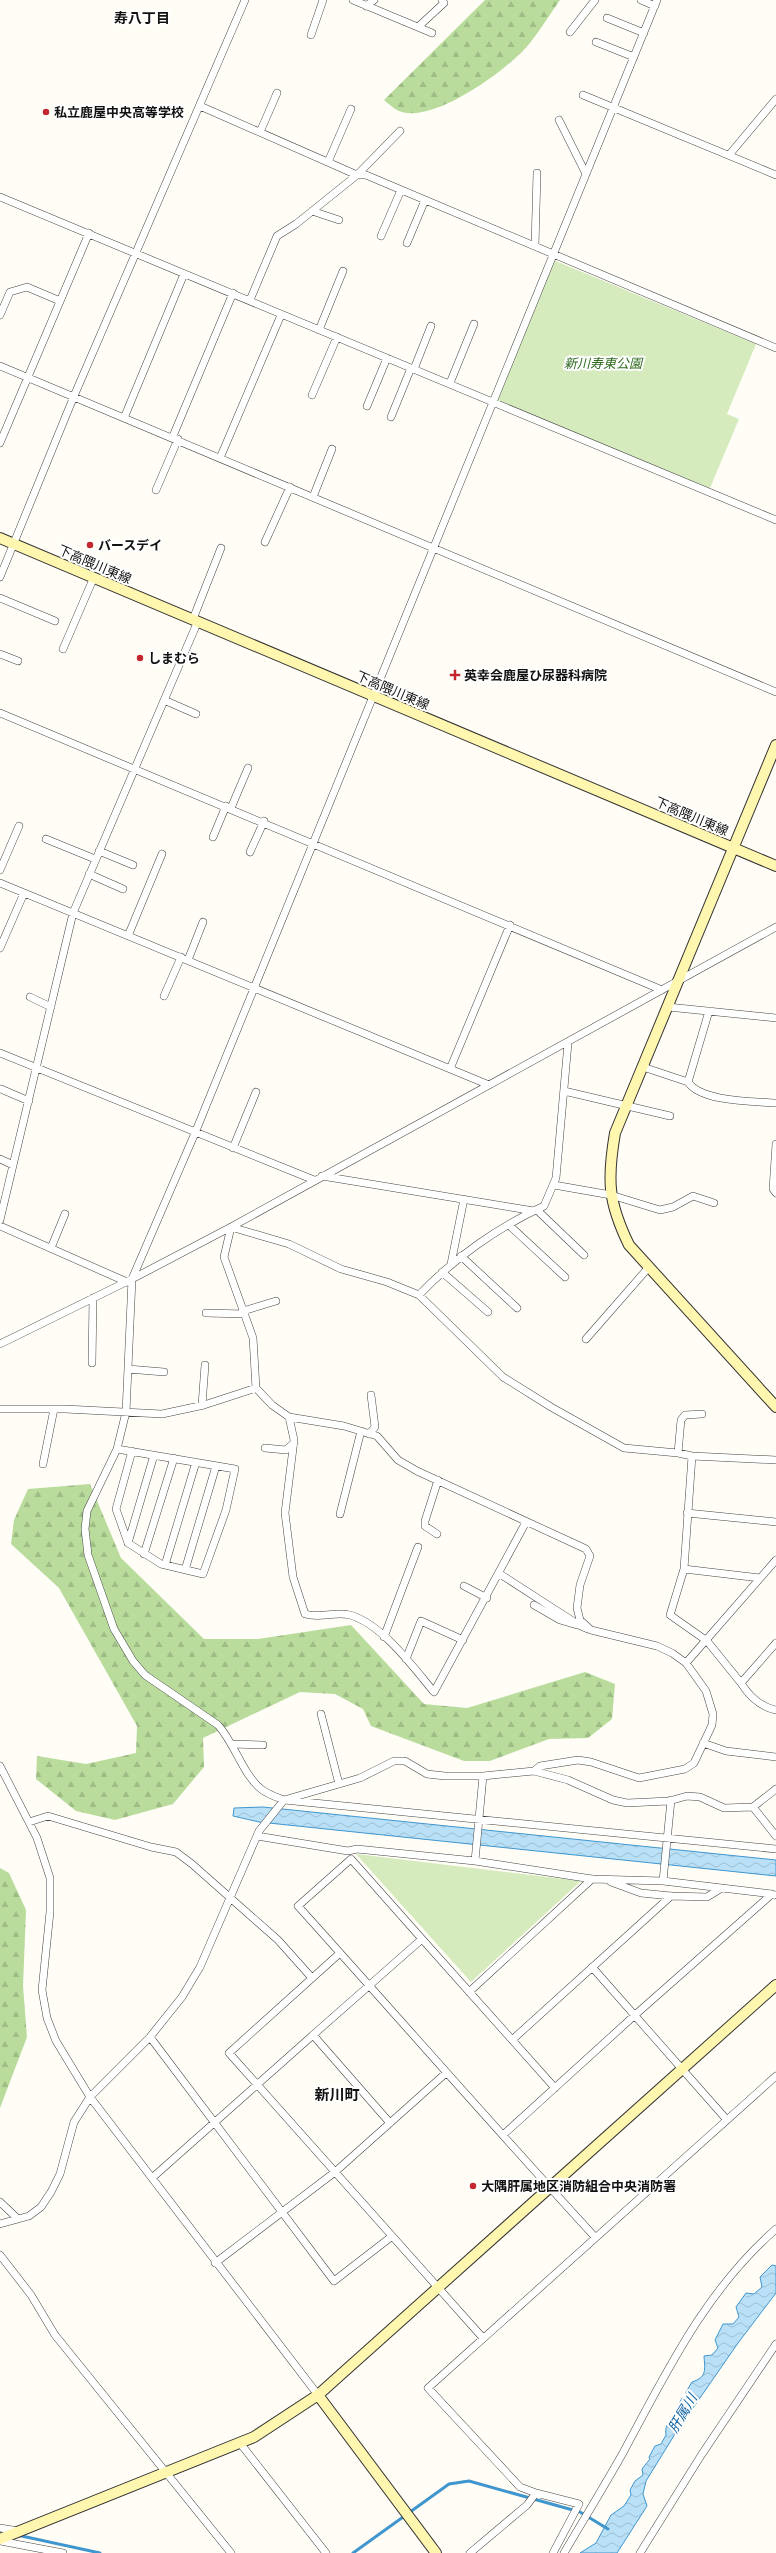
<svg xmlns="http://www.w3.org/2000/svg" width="776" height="2553" font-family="'Noto Serif','Noto Sans JP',serif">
<defs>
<pattern id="forest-firs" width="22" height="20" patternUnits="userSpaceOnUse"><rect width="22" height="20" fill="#b9dc9c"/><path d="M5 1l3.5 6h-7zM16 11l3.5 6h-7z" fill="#9ebc85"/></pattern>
<pattern id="water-waves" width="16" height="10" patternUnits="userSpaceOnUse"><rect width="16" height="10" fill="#b9e0f7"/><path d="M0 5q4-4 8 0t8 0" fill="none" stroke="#9ebfd3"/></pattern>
</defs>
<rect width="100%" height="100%" fill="#fffdf5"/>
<!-- forest -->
<path fill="url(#forest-firs)" d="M485,0H560C550,14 541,29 530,43C510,68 433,125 399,111C394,109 389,104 384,100Z
M90,1484L121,1558L204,1639H258L351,1625L424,1704L467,1708L585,1672L615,1684L612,1719L588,1738L549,1739L490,1761H464L371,1726L363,1709L335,1694L300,1692L203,1738L204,1767L173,1804L115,1820L76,1811L36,1779L37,1756L86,1764L136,1753L137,1726L59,1588L11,1544L14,1520L28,1489Z
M0,1868L9,1873L26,1910L23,1986L27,2037L0,2108Z"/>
<!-- park -->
<path fill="#d5ebbd" d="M553,260L756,344L727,414L739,419L710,488L492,400Z
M356,1854L581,1881L471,1982Z"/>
<!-- water -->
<path fill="url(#water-waves)" stroke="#3f96cf" d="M263,1807L776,1860V1876L259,1822L233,1816L234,1808Z
M772,2265L776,2266V2293L738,2343L675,2434L646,2481L643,2494L647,2506L617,2553H580L596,2543L611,2515L624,2506L631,2495L630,2490L635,2481L643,2475L642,2469L650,2459L649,2457L655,2446L661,2444L666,2435C664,2423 672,2421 678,2413V2406L682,2398L687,2397L686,2392L692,2382C707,2377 705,2370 704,2356L712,2355L718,2348L715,2340L723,2324H733L739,2317L736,2307L746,2293L754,2294L762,2287L760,2277Z"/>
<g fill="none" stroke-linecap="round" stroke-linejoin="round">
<!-- stream -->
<path stroke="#3f96cf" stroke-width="3" d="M17,2535L100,2553
M353,2553L449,2484L469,2481L580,2512L608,2529"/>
<!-- street casing -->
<g stroke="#444" stroke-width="8">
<path id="street" d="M353,0L432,33
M641,0L655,6
M657,0L195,1133L132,1279L126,1412L117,1449L87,1511L85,1529L88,1555L114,1629L133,1661L145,1675L218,1725C235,1744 242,1773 261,1789C267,1794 276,1797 284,1800L776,1849
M366,6L374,0
M607,18L644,33
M418,27L444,3L442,0
M570,32L595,0
M311,35L323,0
M596,42L634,57
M583,95L776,175
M200,106L357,175H366L776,348
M559,120L586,174
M260,132L277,93
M729,155L776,99
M328,162L351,109
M0,197L776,520
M312,211L339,220
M381,236L401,190
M407,243L425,200
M535,246L537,173
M250,300L277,236L296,224L357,175L400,131
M0,315L10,292L27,287L60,301
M319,330L343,271
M0,366L776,692
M414,369L431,326
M450,383L474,324
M312,395L337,337
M367,406L387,358
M391,417L411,368
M124,418L184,274
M173,436L233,293
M0,443L89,233
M220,458L281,315
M156,490L178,439
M313,497L332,449
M265,542L290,487
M0,577L74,396L245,0
M0,598L55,621
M193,619L221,548
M63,649L94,577
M0,654L18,661
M164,700L196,714
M0,713L662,990
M231,808L248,768
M213,837L226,806
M46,839L95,859
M99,851L133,865
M250,852L264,821
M0,870L19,826
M89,874L123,889
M0,883L489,1085
M128,936L162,854
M0,948L24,893
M188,960L203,922
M164,996L181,957
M30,997L51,1007
M668,1007L776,1018
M0,1053L314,1180
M643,1067L688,1082L709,1011
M450,1069L510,925
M688,1082C701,1102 753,1101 776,1103
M1,1089L29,1101
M564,1091L670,1116
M776,1144L773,1189L776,1193
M233,1148L256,1092
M0,1159L13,1165
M322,1176L534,1211
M554,1185L611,1195L660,1210L673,1207L693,1196L714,1203
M537,1210L584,1255
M0,1220L73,913L198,621
M0,1226L127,1282
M510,1226L565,1277
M51,1248L65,1214
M461,1256L517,1308
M451,1264L464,1199
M442,1272L488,1312
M419,1295C453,1259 498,1227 544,1206L556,1178L568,1043
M243,1311L276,1301
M206,1313L245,1314
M586,1339L649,1267
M0,1344L132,1279L231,1227L776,927
M92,1363L93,1298
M128,1369L164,1372
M202,1405L205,1365
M0,1409H65L162,1414L204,1405L256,1388
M289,1417L294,1440L285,1513L293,1577L305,1614C320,1619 335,1611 350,1615C382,1624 413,1667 434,1692L526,1522
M369,1434L375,1427L371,1395
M265,1448L286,1450L294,1443
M117,1449L235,1469L226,1510L203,1574L161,1564L128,1543L116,1509L132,1451
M678,1453L681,1420L685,1415L702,1414
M692,1456L684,1569L670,1615L707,1641L741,1683L776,1643
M43,1464L54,1409
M687,1513L776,1522
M340,1514L361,1431
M437,1534L425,1526V1521L438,1480
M128,1543L154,1455
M144,1554L174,1458
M165,1565L196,1462
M684,1569L760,1578
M185,1570L216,1466
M500,1574L579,1625L588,1629
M464,1586L487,1598
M534,1605L560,1620L577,1625
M384,1637L418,1547
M406,1659L421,1621L463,1640
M686,1663L776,1560
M741,1683C749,1696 761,1707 776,1710
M321,1714L339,1784
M703,1743L726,1751L776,1757
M232,1744L263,1745
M0,1766L37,1838L50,1878V1912L42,1990L47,2018L56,2041L90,2097L318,2395
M534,1771L540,1766L578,1760L591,1762L639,1778L685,1769L694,1763L712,1725L713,1714L706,1691L686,1663L672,1653L657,1646L591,1630L580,1620L577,1608L580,1585L590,1556L586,1549L417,1471L398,1460L377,1436L344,1426L289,1417L272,1405L256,1388L253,1338L224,1257L231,1227L289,1244L341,1269L387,1282L419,1295L503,1377L551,1407L624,1448L678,1453L692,1456L776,1460
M753,1807L776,1836
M29,1822L48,1816L151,1847L176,1852L192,1864L278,1940L312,1978
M257,1836L348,1851L357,1849L475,1861L592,1879L663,1881L772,1894
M475,1861L483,1776
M663,1881L671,1800
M611,1882L641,1893L671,1896L707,1897L720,1889
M422,1939L555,2088
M340,1953L229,2053L483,2338
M592,1967L727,2120
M469,1992L592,1879
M313,2035L422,1939L351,1859L298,1906C397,2016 495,2128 595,2237
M150,2037L334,2281L391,2237
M512,2040L671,1896
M503,2135L635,2015L772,1894L774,1895
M152,2178L313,2035L390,2123
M0,2202L18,2219
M0,2224L29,2216L41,2207L51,2192L60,2174L74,2122L90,2097L150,2037L182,1997L200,1967L259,1831L284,1800L360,1778L394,1761H405L427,1774L445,1776H483L534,1771L568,1780L613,1800L627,1803L669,1801L687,1796L700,1797L724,1808L753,1807L776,1789
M0,2255L31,2295L55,2335L231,2553
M215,2263L335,2172L446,2073
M240,2443L326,2553
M0,2528L18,2531
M0,2541L63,2553
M470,2553L527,2505L536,2493
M553,2553L579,2504L536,2493L520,2487L428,2388L776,2076
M564,2553C584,2519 605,2485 624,2451C667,2371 706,2290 776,2229
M640,2553L702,2454L776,2344"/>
</g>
<!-- secondary casing -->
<g stroke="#333" stroke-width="12">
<path id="secondary" d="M0,538L776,866
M776,745L615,1133C607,1180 608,1202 629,1245L776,1407
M318,2395L436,2553
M0,2539L254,2437L318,2395L776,1985"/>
</g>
<!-- street -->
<use href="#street" stroke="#fff" stroke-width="7"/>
<!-- secondary -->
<use href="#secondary" stroke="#fff6b0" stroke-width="10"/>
</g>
<!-- markers -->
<g fill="#c4262e" stroke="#fff" stroke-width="1.5">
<circle cx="46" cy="112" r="4"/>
<circle cx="90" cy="545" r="4"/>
<circle cx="140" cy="658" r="4"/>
<path d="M453 669h4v4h4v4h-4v4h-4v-4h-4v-4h4z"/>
<circle cx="473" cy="2186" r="4"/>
</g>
<g text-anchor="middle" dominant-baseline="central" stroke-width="4" stroke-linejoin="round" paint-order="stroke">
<!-- poi labels -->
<g font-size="13" font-weight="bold" fill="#111" stroke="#fff" text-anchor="start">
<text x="54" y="112">私立鹿屋中央高等学校</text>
<text x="98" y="545">バースデイ</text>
<text x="148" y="658">しまむら</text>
<text x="464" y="675">英幸会鹿屋ひ尿器科病院</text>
<text x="481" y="2186">大隅肝属地区消防組合中央消防署</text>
</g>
<!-- park labels -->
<g font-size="13" font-style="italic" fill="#2f6b1f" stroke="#fff">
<text x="603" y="363">新川寿東公園</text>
</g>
<!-- street labels -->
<g font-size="13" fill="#111" stroke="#fff">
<text transform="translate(95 564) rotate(23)">下高隈川東線</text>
<text transform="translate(393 690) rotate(23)">下高隈川東線</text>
<text transform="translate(692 816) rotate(23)">下高隈川東線</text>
</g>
<!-- neighbourhood labels -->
<g font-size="14" font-weight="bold" fill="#111" stroke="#fff">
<text x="142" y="17">寿八丁目</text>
</g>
<!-- water labels -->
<g font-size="14" font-style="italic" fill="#1768a6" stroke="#fff">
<text transform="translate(682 2413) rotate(-59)">肝属川</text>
</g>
<!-- quarter labels -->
<g font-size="15" font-weight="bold" fill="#111" stroke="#fff">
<text x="337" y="2094">新川町</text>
</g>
</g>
</svg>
